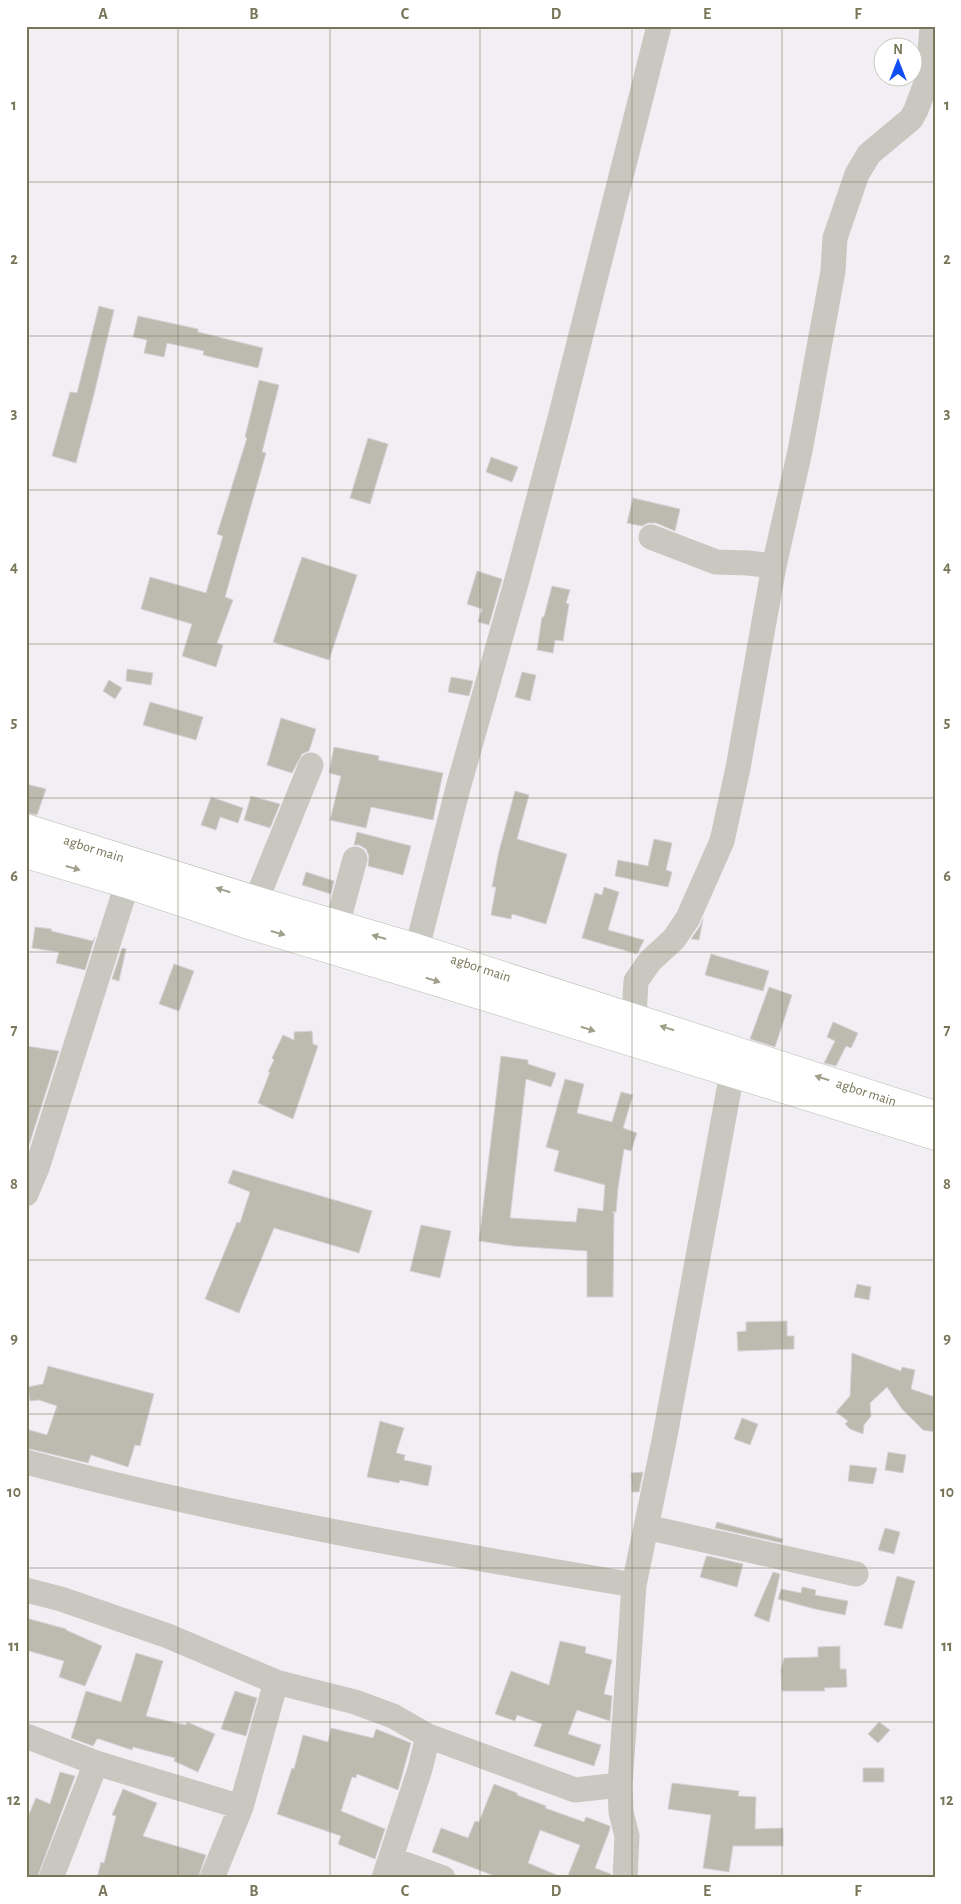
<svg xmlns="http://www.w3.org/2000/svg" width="961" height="1904" font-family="'Alegreya Sans',sans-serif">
<rect width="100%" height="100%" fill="#f1eff4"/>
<!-- building -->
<path fill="#bdbbb0" stroke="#d3d2d5" d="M99,306L114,310L95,390L76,463L52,456L70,392L77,393Z
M138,316L198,329V332L263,348L258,368L203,355L204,351L167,343L164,357L144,353L147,340L133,337Z
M259,380L279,385L262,452L266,453L225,597L233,600L217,643L223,645L216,667L182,656L192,624L141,609L150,577L206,593L223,536L217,534L247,438L245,437Z
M368,438L388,444L370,504L350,498Z
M491,457L518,467L512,482L486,472Z
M633,498L680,509L675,531L656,523H648L642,526L627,523Z
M302,557L357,575L329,660L273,642Z
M477,571L502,579L489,625L478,622L482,609L467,604Z
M552,586L570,590L566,603L569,604L563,641L555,640L553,653L537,650L542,617H544Z
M127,669L153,673L151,685L126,681Z
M522,672L536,675L530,701L515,697Z
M451,677L473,681L469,696L448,692Z
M109,680L122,688L115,699L103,691Z
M150,702L203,717L196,740L143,725Z
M281,718L316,729L309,751L302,754L292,773L267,765Z
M334,747L379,756L378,760L443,773L433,820L371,807L366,828L330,820L341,776L329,773Z
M26,784L46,789L37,815L26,813Z
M515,791L529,795L517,839L567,854L546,924L512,914L511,919L491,915L496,887H492L499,851Z
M251,796L280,804L270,828L244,820Z
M211,797L243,808L238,823L220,817L216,830L201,825Z
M357,832L411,846L403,875L368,866L369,856L366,849L359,845H354Z
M654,839L672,843L666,870L672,872L668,887L615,876L618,860L648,866Z
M306,872L334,881L331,894L302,885Z
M604,887L619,892L608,930L644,940L637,954L582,938L595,893L602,895Z
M703,919L699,940L691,939L700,926Z
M35,927L52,929L51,931L93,941L95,937L85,970L56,963L59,952L32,948Z
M122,948L126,949L119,981L112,979Z
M711,954L769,971L763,991L705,975Z
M174,964L194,971L179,1011L159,1004Z
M769,987L792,995L775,1047L750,1039Z
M833,1022L858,1033L851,1048L846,1046L836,1066L824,1063L835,1041L827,1037Z
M312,1031L313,1044L318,1046L293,1119L258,1103L270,1072H268L274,1060L272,1058L283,1035L294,1040V1032Z
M26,1046L59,1051L29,1145H26Z
M501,1056L528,1060V1064L556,1073L551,1087L526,1079L510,1218L576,1222L578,1208L603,1211L605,1185L554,1171L559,1151L546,1147L565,1079L584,1084L577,1113L612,1122L621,1092L633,1095L623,1128L637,1133L631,1151L624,1149L618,1188L616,1212H612H614L613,1297H587V1251L513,1246L479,1241Z
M233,1170L372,1211L359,1253L274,1228L239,1313L205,1299L237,1222L240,1223L250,1192L228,1183Z
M421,1225L451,1231L440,1278L410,1271Z
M857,1284L871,1287L869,1300L854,1297Z
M787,1321V1336H794V1349L738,1351L737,1332L746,1331V1322Z
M852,1353L901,1371L902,1367L915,1370L911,1389L935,1397V1432L923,1430L902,1409L887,1387L870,1403L871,1416L864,1425L863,1434L850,1429L845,1424L848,1421L836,1412L850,1396Z
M48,1366L154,1394L140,1446L135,1445L128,1467L91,1455L88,1463L26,1448V1429L47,1435L57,1406L39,1400L30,1401L28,1387L43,1384Z
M742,1418L758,1424L750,1445L734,1439Z
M380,1421L404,1428L396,1453L405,1455L404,1460L432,1466L428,1486L400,1480L399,1483L367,1477Z
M888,1452L906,1455L903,1473L885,1470Z
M850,1465L877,1468L873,1484L848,1481Z
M643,1472L639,1492H632L631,1473Z
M717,1522L783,1539L782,1543L715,1528Z
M885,1528L900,1532L894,1554L878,1550Z
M708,1556L743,1564L737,1587L700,1577L706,1557Z
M773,1572L780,1574L769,1622L754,1616Z
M897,1576L915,1581L902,1629L884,1625Z
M802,1587L816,1590L815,1595L848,1601L845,1615L815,1609L778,1599L781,1589L801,1593Z
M26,1618L66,1629V1630L102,1646L85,1686L59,1677L64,1661L26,1650Z
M560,1641L586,1647L585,1653L612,1660L604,1694L612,1696L610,1721L577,1710L568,1734L601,1745L594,1766L534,1746L542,1724L517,1715L515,1721L495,1714L511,1671L549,1685Z
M840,1646V1669H846L847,1687L824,1688L825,1691H782L781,1670L784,1658L818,1657V1647Z
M136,1653L163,1661L146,1716L186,1725L187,1722L215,1734L198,1772L174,1761L175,1758L133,1747L132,1750L99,1739H97L93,1746L71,1738L86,1691L121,1702Z
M235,1691L257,1698L246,1736L221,1729Z
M879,1722L890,1730L878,1743L868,1734Z
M331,1728L373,1738L376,1729L411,1743L398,1790L357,1774L356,1778L352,1777L341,1811L385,1829L375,1859L338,1844L341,1836L277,1814L292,1768L294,1769L303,1735L328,1742Z
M863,1768H884V1782H863Z
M60,1772L75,1776L37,1878H26V1821L36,1798L50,1804Z
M672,1783L739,1791L738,1796L756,1797L755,1829L783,1828V1846H733L729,1872L703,1868L711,1815L668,1809Z
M494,1784L517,1793V1795L546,1806L545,1808L584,1822L586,1817L610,1826V1829L595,1868L611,1874V1878H567L580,1845L540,1830L528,1863L564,1878H500L432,1852L441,1828L468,1838L475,1821L479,1822Z
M123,1789L157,1803L143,1836L206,1855L198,1878H97L101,1862L104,1863L116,1816L112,1815Z"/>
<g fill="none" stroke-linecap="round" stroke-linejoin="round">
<!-- major casing -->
<g stroke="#bbbbb3" stroke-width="29">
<g id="major">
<path id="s1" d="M26,828L255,900L417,948L935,1115"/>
<path d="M26,854L127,884L246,924L454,987L935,1136"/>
</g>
</g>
<!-- minor -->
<path stroke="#c8c7c0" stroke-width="25" d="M651,537L716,562L748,563L774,566
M249,918L311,765
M337,925L355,859
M417,948L458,788L518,576L560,418L659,26
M634,1017L636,981L650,961L674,939L688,918L722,841L738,768L774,566L800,451L833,271L835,238L857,174L869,154L911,119L916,110L928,78L932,26
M26,1194L37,1168L127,884
M26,1462C226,1515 430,1551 634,1585
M646,1527L856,1574
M26,1590L61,1599L168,1636L276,1682L355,1702L393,1716L428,1736L575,1790L620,1785
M26,1736L96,1763L241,1807L212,1878
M241,1807L276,1682
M391,1859L443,1878
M51,1878L96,1763
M384,1878L420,1769L428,1736
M625,1878L627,1836L621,1812L620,1785L634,1585L664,1441L732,1073"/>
<!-- major -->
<use href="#major" stroke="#fff" stroke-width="28"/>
</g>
<!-- one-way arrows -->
<defs><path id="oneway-solid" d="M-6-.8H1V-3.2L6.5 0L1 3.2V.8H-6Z" transform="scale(1.25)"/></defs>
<g fill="#a09f8a">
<use href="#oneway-solid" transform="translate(73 868) rotate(16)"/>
<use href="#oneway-solid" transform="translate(223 890) rotate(-163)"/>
<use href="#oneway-solid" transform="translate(278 933) rotate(16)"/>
<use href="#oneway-solid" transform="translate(379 937) rotate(-164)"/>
<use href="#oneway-solid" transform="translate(433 980) rotate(17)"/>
<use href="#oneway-solid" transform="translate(667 1028) rotate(-162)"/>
<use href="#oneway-solid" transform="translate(588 1029) rotate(17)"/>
<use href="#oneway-solid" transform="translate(822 1078) rotate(-162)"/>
</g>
<!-- grid -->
<path fill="none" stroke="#787658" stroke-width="1" stroke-opacity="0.55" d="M178,26V1878M330,26V1878M480,26V1878M632,26V1878M782,26V1878M26,182H935M26,336H935M26,490H935M26,644H935M26,798H935M26,952H935M26,1106H935M26,1260H935M26,1414H935M26,1568H935M26,1722H935"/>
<g text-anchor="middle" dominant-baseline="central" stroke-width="5" stroke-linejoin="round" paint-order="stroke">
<!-- street labels -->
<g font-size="14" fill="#787658" stroke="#fff">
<text stroke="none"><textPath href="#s1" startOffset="71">agbor main</textPath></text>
<text stroke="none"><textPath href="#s1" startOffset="476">agbor main</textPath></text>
<text stroke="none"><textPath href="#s1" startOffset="881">agbor main</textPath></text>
</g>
</g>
<!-- border -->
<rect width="961" height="1904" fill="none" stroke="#ffffff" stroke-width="55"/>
<!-- north arrow -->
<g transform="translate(898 62)"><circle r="24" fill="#ffffff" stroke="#c9c8bc"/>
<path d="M0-4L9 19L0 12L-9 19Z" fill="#104ef3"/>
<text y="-8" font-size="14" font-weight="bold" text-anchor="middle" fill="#787658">N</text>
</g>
<rect x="28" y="28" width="906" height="1848" fill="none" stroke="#787658" stroke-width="2"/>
<g font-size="16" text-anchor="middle" font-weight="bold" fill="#787658">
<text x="103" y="19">A</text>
<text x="254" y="19">B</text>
<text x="405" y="19">C</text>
<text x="556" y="19">D</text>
<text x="707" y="19">E</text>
<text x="858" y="19">F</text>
<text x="14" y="110">1</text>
<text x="947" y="110">1</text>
<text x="14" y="264">2</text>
<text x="947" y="264">2</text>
<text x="14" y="418">3</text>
<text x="947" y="418">3</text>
<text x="14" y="572">4</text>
<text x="947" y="572">4</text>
<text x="14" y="727">5</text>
<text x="947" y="727">5</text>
<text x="14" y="881">6</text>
<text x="947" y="881">6</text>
<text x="14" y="1035">7</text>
<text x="947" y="1035">7</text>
<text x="14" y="1189">8</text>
<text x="947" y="1189">8</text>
<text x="14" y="1343">9</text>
<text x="947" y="1343">9</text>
<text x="14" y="1497">10</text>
<text x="947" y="1497">10</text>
<text x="14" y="1651">11</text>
<text x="947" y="1651">11</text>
<text x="14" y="1805">12</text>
<text x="947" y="1805">12</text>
<text x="103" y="1896">A</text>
<text x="254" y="1896">B</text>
<text x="405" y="1896">C</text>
<text x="556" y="1896">D</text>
<text x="707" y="1896">E</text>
<text x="858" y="1896">F</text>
</g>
</svg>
